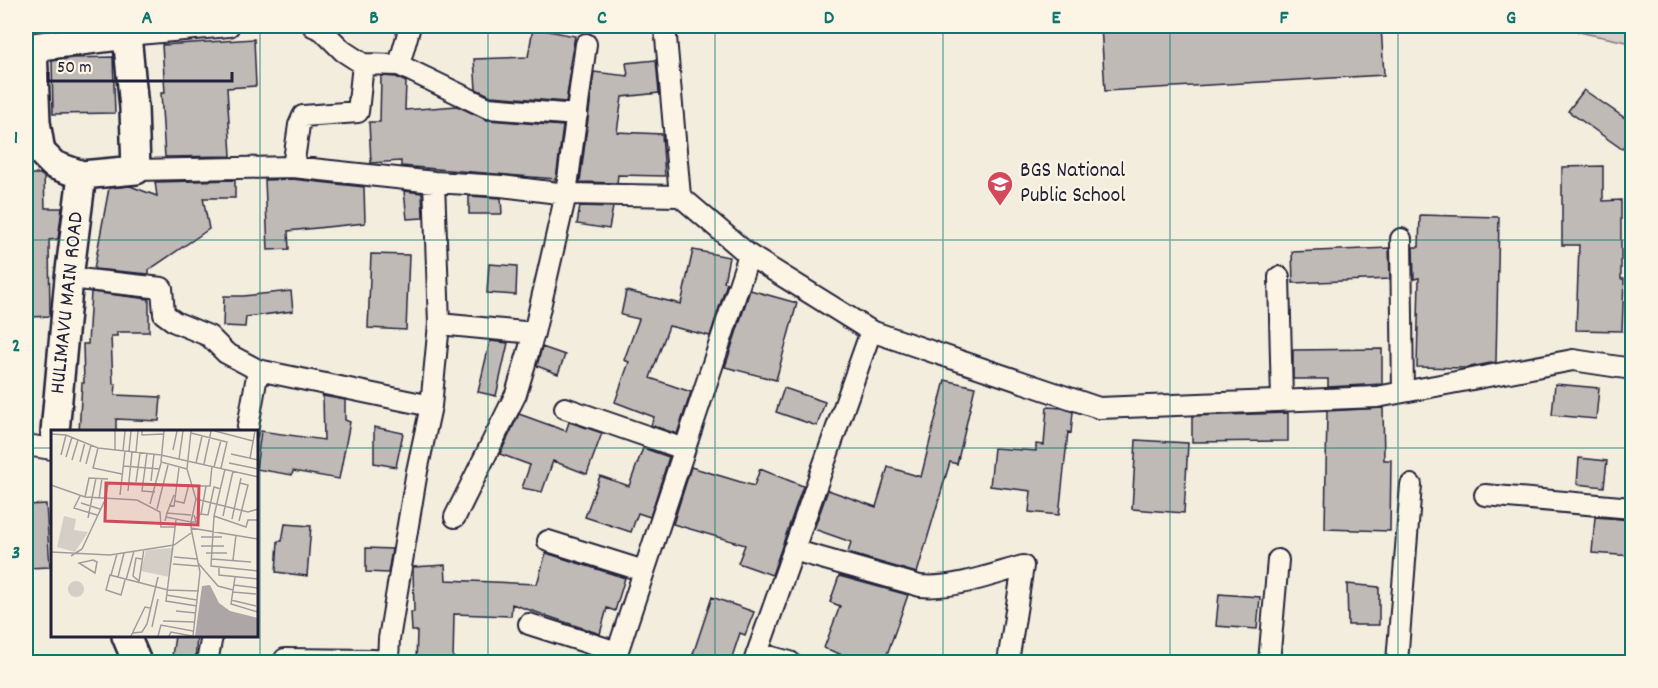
<svg xmlns="http://www.w3.org/2000/svg" width="1658" height="688" font-family="Dekko,sans-serif">
<rect width="100%" height="100%" fill="#f3edde"/>
<filter id="ink" filterUnits="userSpaceOnUse"><feTurbulence type="fractalNoise" baseFrequency=".0167" numOctaves="2"/><feDisplacementMap in="SourceGraphic" scale="12" xChannelSelector="R" yChannelSelector="G"/><feConvolveMatrix kernelMatrix="1 2 1 2 8 2 1 2 1" color-interpolation-filters="sRGB"/></filter>
<g filter="url(#ink)">
<!-- green -->
<path fill="#d4cfc6" stroke="#7b7880" stroke-width="1.5" d="M1579,26H1632V43L1578,32Z"/>
<!-- building -->
<path fill="#bfbab6" stroke="#22223b" stroke-width="1.5" d="M1101,26H1381L1384,75L1105,91Z
M533,28L575,36L569,69H571L566,102L491,96L476,89L474,59L528,57Z
M254,39L256,86L227,88L231,156L165,157L161,93H165L162,45Z
M113,57L115,113L53,114L52,61L72,58Z
M656,60L659,93L622,97L617,132L662,134L665,176L618,175L617,183L580,182L594,72L628,76L626,63Z
M381,76L396,77L406,82L405,110L457,106L487,120L563,126L556,179L401,166V161L371,163L369,122H380Z
M1584,90L1632,123V134L1622,149L1568,111Z
M1603,166V201L1621,200V279H1624L1622,331L1576,330L1579,245H1562V167Z
M26,174H40L44,177L45,208H62L58,239L49,240L50,316L31,317L30,240H26Z
M292,179L364,187L365,223L288,231L289,249L268,250L265,180Z
M235,180V198H203L209,229L149,270V274L94,269L109,188L130,186L157,196L155,182Z
M404,191L422,193L423,218L407,219Z
M469,196L501,198L502,214H469Z
M580,206L613,207L609,229L577,224Z
M1420,215L1499,217L1496,362L1465,368L1417,367L1419,278L1414,279L1413,247H1419Z
M1389,248L1390,279L1293,283L1292,252Z
M693,250L729,257L724,282L727,283L710,336L669,326L650,378L691,392L677,434L651,425L654,417L615,402L629,362L624,360L639,319L621,315L626,291L681,304Z
M371,254L409,255L406,330L368,328Z
M489,264L517,266L516,295L487,293Z
M750,290L797,303L776,380L725,367Z
M291,291L293,311L246,317L245,327L223,326L224,296H243Z
M91,292L149,299V332H117V336H111L113,384H116L115,395L161,397L159,421L116,419V432H79L82,383H84L83,344H88Z
M490,341L508,343L496,396L478,392Z
M542,347L565,355L558,374L537,366Z
M1382,349V384L1328,387V379H1293V350Z
M945,380L975,387L957,464L950,462L917,573L848,553L851,542L814,529L828,490L876,507L888,467L921,477Z
M1555,384L1599,388L1596,419L1552,415Z
M784,388L825,402L817,426L776,412Z
M323,396L345,400V420L350,422L339,479L293,471L292,475L256,469L261,431L324,440Z
M1047,407L1062,408L1073,412L1071,433L1068,432L1059,515L1029,512L1031,491L990,486L994,448L1036,451V444L1044,445Z
M1383,408L1384,460H1391L1390,531L1325,529L1327,411Z
M1288,413V441L1192,442V416Z
M519,414L566,431L569,422L602,433L587,474L553,461L542,492L522,488L530,465L500,454Z
M374,427L403,433L396,467L374,463Z
M1136,440L1188,443L1184,513L1132,509Z
M643,448L669,457L650,517L638,513L631,532L585,517L600,476L629,486Z
M1579,458L1607,461L1604,487L1577,484Z
M691,467L754,486L760,469L803,486L772,575L738,563L745,545L673,524Z
M46,504L50,567L27,568V505Z
M1595,517L1632,520V556L1592,553Z
M285,524L311,526L307,576L276,572L278,541H282Z
M366,548L392,549L388,573L366,572Z
M546,553L625,578L615,611L607,608L600,634L512,604L511,616L454,614L453,663H416L417,631H412L411,612H414L413,567L445,565L446,580L537,584Z
M839,576L908,595L884,663H864L824,648L840,606L830,602Z
M1347,584L1379,587V625H1348Z
M1219,594L1260,597L1257,629L1216,626Z
M712,597L754,612L745,635L740,633L730,663H717L693,654Z
M175,636H197L195,663H171Z"/>
<g fill="none" stroke-linecap="round" stroke-linejoin="round">
<!-- street casing -->
<g stroke="#22223b" stroke-width="24">
<path id="street" d="M313,26L322,30L343,51L363,64L399,65L488,108L577,115
M665,26L680,196L749,255L871,331L1099,408L1377,397L1573,360L1632,369
M127,35L229,26
M399,65L410,26
M293,167L299,125L303,116L358,112L363,64
M136,170L293,167L434,182L501,186L566,194L586,44
M434,182L439,324
M1401,239L1403,392
M1279,277L1282,400
M69,278L162,288L164,314L175,322L209,336L226,353L258,370
M565,408L684,449
M247,432L258,370L431,406
M26,445L52,449
M1485,495L1632,508
M455,517L516,394L534,333L566,194L680,196
M548,541L644,571
M793,550L920,586C954,589 990,575 1023,566L1008,662
M529,624L617,652
M757,653L790,662
M207,662L212,636
M284,662L285,659L372,660
M372,662V660L388,661L389,639L417,471L431,406L439,324L534,333
M614,662L749,255
M754,662L871,331
M1269,662L1278,560
M1397,662L1411,485"/>
</g>
<!-- secondary casing -->
<g stroke="#22223b" stroke-width="32">
<path id="secondary" d="M127,35L134,108L136,170L82,175L54,165L41,152L36,122L33,47Z
M55,432L69,278L82,175
M126,636L137,662"/>
</g>
<!-- street -->
<use href="#street" stroke="#fcf5e5" stroke-width="20"/>
<!-- secondary -->
<use href="#secondary" stroke="#fcf5e5" stroke-width="27"/>
</g>
</g>
<!-- grid -->
<path fill="none" stroke="#0f766e" stroke-width="1.5" stroke-opacity="0.55" d="M260,26V662M488,26V662M715,26V662M943,26V662M1170,26V662M1398,26V662M26,240H1632M26,448H52M256,448H1632"/>
<!-- icons -->
<defs>
<g id="school-pin" transform="scale(1.35)"><path d="M0 17L-7.5 6A9.5 9.5 0 1 1 7.5 6Z" fill="#d1495b" stroke="#fcf5e5"/><path d="M0-5L7-2L0 1L-7-2ZM-4 1L0 2.5L4 1V4Q0 6-4 4Z" fill="#fff"/></g>
</defs>
<g fill-rule="evenodd">
<use href="#school-pin" x="1000" y="184"/>
</g>
<g text-anchor="middle" dominant-baseline="central" stroke-width="4.5" stroke-linejoin="round" paint-order="stroke">
<!-- poi labels -->
<g font-size="22" fill="#22223b" stroke="#fcf5e5" text-anchor="start">
<text x="1020" y="171">BGS National<tspan x="1020" dy="25">Public School</tspan></text>
</g>
<!-- street labels -->
<g font-size="22" fill="#22223b" stroke="#fcf5e5">
<text transform="translate(68 303) rotate(-84)">HULIMAVU MAIN ROAD</text>
</g>
</g>
<!-- overview -->
<g transform="translate(51 430)">
<rect width="207" height="207" fill="#f3edde"/>
<path d="M13,86L25,89L23,100L37,102L24,122L6,117ZM123,118L118,147L90,141L95,120ZM17 159a8 8 0 1 1 16 0a8 8 0 1 1-16 0Z" fill="#d4cfc6"/>
<path d="M159,155L168,173L179,181L207,188V206H144L151,156Z" fill="#aca7a6"/>
<path fill="none" stroke="#9f9c9d" stroke-width="1.5" d="M91,1V5L112,4M113,1L110,32L136,39M140,1L136,39L145,69L140,92H145L143,85M164,1L202,11M140,3L176,12L170,38M0,4L15,5L47,18L110,25L207,47M47,18L42,38L71,44M64,20V1M122,20L126,1M72,21L74,1M78,21L80,1M85,22L87,1M96,23L91,61L104,62M180,24L207,30M10,25L15,5M15,27L21,7M199,28L204,1M128,29L132,1M21,30L27,10M29,32L34,12M145,33L151,6M178,33L207,39M35,34L40,15M153,34L160,1M72,36L109,39M163,37L170,10M174,39L163,86L160,136L207,141M100,51L103,24M85,52L89,23M0,55L34,67L86,70L109,82L110,97H124M140,56H159L161,36M77,61L81,22M69,65L74,21M29,66L23,78L46,85M34,67L38,48L57,49M48,69L51,48M145,69L197,82L207,79M124,71L133,73L138,54M30,73L49,79M99,74L110,33M118,75L123,76L128,38M106,79L117,35M116,83L123,65M150,84L157,85L163,57L170,59M163,86L195,97L197,90H207M172,86L182,41M115,87L140,92V98L207,109M37,88L45,48M145,88L150,84L155,56M181,89L190,48M125,90L115,171L146,176M114,91L116,83L140,85M188,91L197,55L189,53M140,98L149,142L142,206M150,107H171M150,116H173M0,122L59,125L123,115L140,103M155,123H176M20,126L31,119L54,70L57,54M123,127L146,129M91,129L85,128L82,146L88,151L93,119M161,129L200,132M42,130L46,132L44,143L28,133ZM182,130L185,105M147,133L167,156L182,160M122,134L147,136M168,136V145L207,149M60,145L66,124M67,147L73,123M184,147L180,174L207,182M74,150L70,165L55,160L59,145L117,160L148,161M75,150L83,121M183,155L207,158M182,162L205,164M115,165L146,170M180,170L205,176M125,181L145,183M112,191L143,192M101,197L107,169M82,203L91,202L96,194L107,147M80,206L94,177L99,178M107,206L110,195L142,201M118,206L120,202L141,206"/>
<path fill="#d1495b" fill-opacity="0.15" stroke="#d1495b" stroke-width="3" d="M55,53L148,56L147,95L54,91Z"/>
<rect width="207" height="207" fill="none" stroke="#22223b" stroke-width="3"/>
</g>
<!-- margin -->
<rect width="1658" height="688" fill="none" stroke="#fcf5e5" stroke-width="66"/>
<!-- scale -->
<path d="M48 72v9h184v-9" fill="none" stroke="#22223b" stroke-width="3"/>
<text x="57" y="72" font-size="18" fill="#22223b" stroke="#fcf5e5" stroke-width="4.5" paint-order="stroke">50 m</text>
<rect x="33" y="33" width="1592" height="622" fill="none" stroke="#0f766e" stroke-width="2"/>
<g font-size="20" text-anchor="middle" font-weight="bold" fill="#0f766e">
<text x="147" y="23">A</text>
<text x="374" y="23">B</text>
<text x="602" y="23">C</text>
<text x="829" y="23">D</text>
<text x="1056" y="23">E</text>
<text x="1284" y="23">F</text>
<text x="1511" y="23">G</text>
<text x="16" y="143">1</text>
<text x="16" y="351">2</text>
<text x="16" y="558">3</text>
</g>
</svg>
